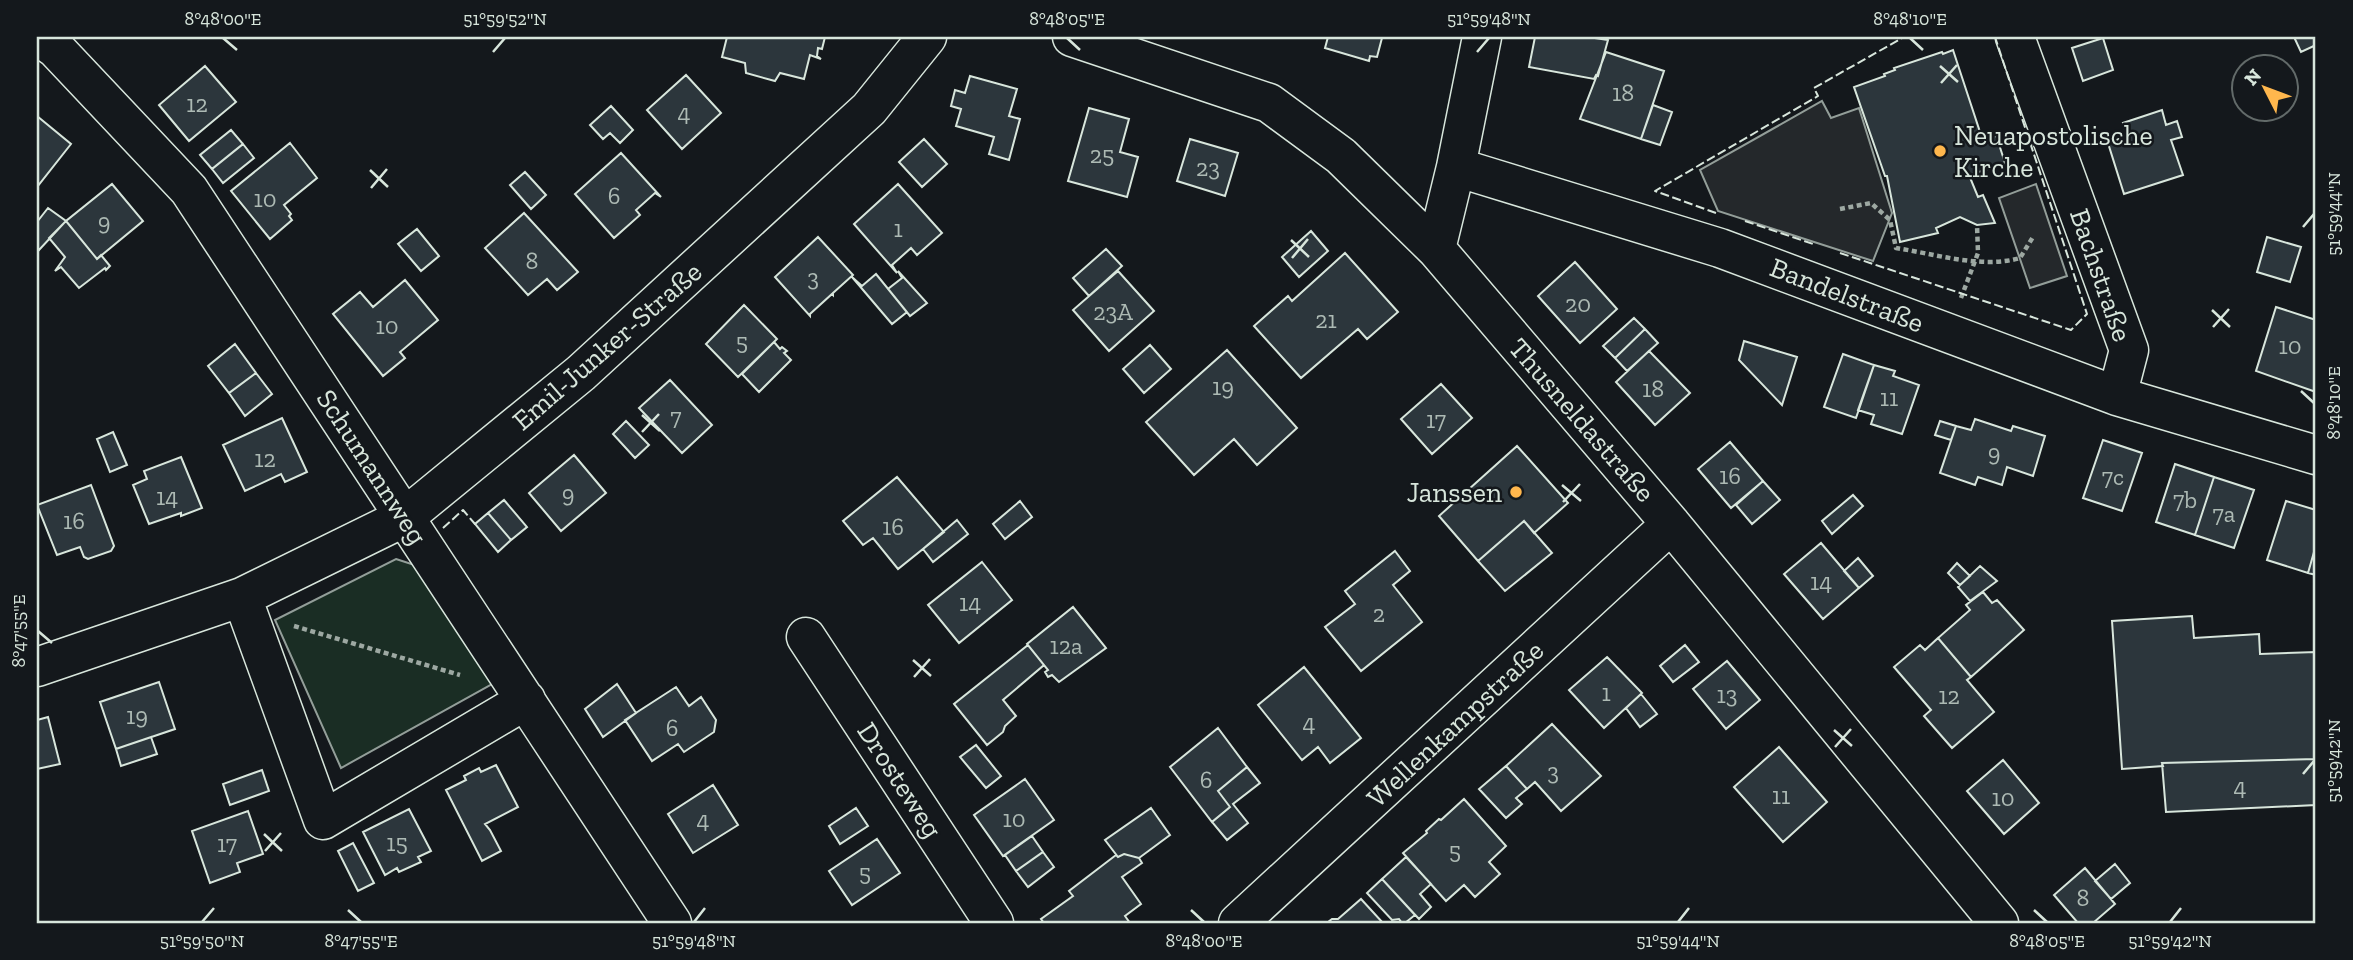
<svg xmlns="http://www.w3.org/2000/svg" width="2353" height="960" font-family="'Zilla Slab',serif">
<rect width="100%" height="100%" fill="#14181c"/>
<!-- green -->
<path fill="#1a2d24" stroke="#939e99" stroke-width="2" d="M396,559L427,569L492,684L341,768L275,620Z"/>
<!-- parking -->
<path fill="#24282b" stroke="#939e99" stroke-width="2" d="M1822,101L1831,118L1859,108L1892,213L1873,261L1718,211L1700,170Z
M2036,184L2067,276L2030,288L1999,198Z"/>
<!-- building -->
<path fill="#2c363c" stroke="#d8e6dc" stroke-width="2" d="M727,37H825L822,49L818,48L817,56L821,59L810,55L804,79L780,73L775,81L746,73L745,63L722,57Z
M1328,37H1378L1382,38L1377,57L1370,56L1369,61L1325,48Z
M1535,37H1588L1608,40L1598,76L1596,75L1594,79L1529,67Z
M2294,37H2316V45L2301,52Z
M2103,38L2113,70L2083,81L2072,48Z
M1953,50L1982,138L1993,135L1992,132H1995L2006,166L2004,167L2003,164L1969,175L1978,197L1983,195L1995,223L1977,225L1960,217L1936,228L1938,233L1900,242L1887,176H1885L1854,87L1885,76L1884,74L1895,70L1894,68L1942,52L1943,54Z
M1606,52L1664,71L1641,139L1580,119Z
M205,66L236,102L189,141L159,105Z
M686,75L721,113L682,149L647,110Z
M970,76L1017,89L1009,116L1020,119L1009,160L989,154L994,137L956,126L961,109L951,106L955,90L965,93Z
M1653,105L1672,112L1660,145L1641,139Z
M611,106L633,130L620,143L610,133L603,139L590,125Z
M1089,108L1129,119L1120,152L1138,157L1127,197L1068,181Z
M2162,110L2166,125L2177,121L2182,137L2171,140L2183,175L2124,194L2108,143L2127,136L2123,123Z
M37,116L71,144L37,187Z
M231,130L243,144L212,169L200,155Z
M924,139L947,164L922,187L899,162Z
M1190,139L1238,153L1225,196L1177,181Z
M290,143L317,178L284,205L291,214L289,216L292,220L270,239L231,191Z
M243,144L254,158L223,183L212,169Z
M621,153L661,197L655,193L636,210L640,215L614,238L575,194Z
M525,172L546,195L531,209L510,185Z
M112,184L143,221L97,259L66,221Z
M898,184L942,233L917,255L911,248L892,265L897,273L854,224Z
M48,208L66,221L39,250L37,248V222Z
M524,213L578,272L557,290L547,279L528,295L485,248Z
M66,221L97,259L101,255L110,266L106,270L105,268L79,288L61,267L55,271L65,257L49,238Z
M417,229L439,256L421,271L398,244Z
M1311,231L1328,251L1299,277L1282,257Z
M818,237L853,275L833,293V295L832,294L810,314V316L775,277Z
M2267,237L2301,247L2290,282L2257,272Z
M1106,249L1122,266L1089,296L1073,278Z
M1345,253L1398,312L1367,339L1358,329L1301,378L1254,326L1288,296L1292,301Z
M1575,262L1617,309L1580,343L1538,296Z
M898,271L927,303L910,316L888,289L902,278Z
M1118,271L1154,311L1109,351L1073,310Z
M876,274L907,312L892,324L852,277L862,286Z
M405,280L438,320L400,352L405,358L383,376L333,314L360,292L373,307Z
M744,305L777,339L738,377L706,344Z
M2276,307L2316,320V392L2256,371Z
M1634,318L1645,329L1615,358L1603,346Z
M1645,329L1658,343L1627,371L1615,358Z
M1744,341L1797,357L1782,405L1739,360Z
M774,342L780,349L782,347L787,351L784,353L791,360L759,392L742,374Z
M235,344L256,373L229,393L208,366Z
M1150,345L1171,369L1144,393L1123,369Z
M1227,350L1297,428L1257,465L1234,439L1194,475L1146,422Z
M1649,351L1690,393L1655,425L1616,382Z
M1843,354L1874,365L1856,418L1824,407Z
M1874,365L1895,371L1893,376L1919,385L1902,434L1871,424L1874,415L1858,410Z
M256,373L272,394L245,416L229,393Z
M670,380L712,425L682,453L639,408Z
M1441,384L1472,418L1432,454L1401,419Z
M282,418L307,472L285,482L281,474L245,491L223,445Z
M1975,419L2011,431L2013,426L2045,436L2033,476L2007,467L2002,485L1978,477L1975,485L1940,473L1956,426L1971,430Z
M626,421L649,445L635,458L613,434Z
M1940,421L1956,426L1951,440L1935,435Z
M113,432L127,465L110,472L97,439Z
M2103,440L2142,453L2122,511L2083,498Z
M1730,442L1763,481L1731,508L1698,469Z
M1517,446L1568,503L1534,533L1524,521L1478,561L1439,516Z
M574,455L606,493L561,531L529,493Z
M181,457L202,508L181,516V513L149,524L133,485L147,479L144,471Z
M2175,464L2214,477L2195,535L2156,522Z
M897,477L944,532L898,569L873,538L863,545L843,521Z
M2214,477L2254,490L2234,548L2195,535Z
M1763,481L1780,500L1752,524L1736,505Z
M91,485L114,546L111,551L88,559L84,557L80,547L57,555L37,505Z
M1853,495L1863,506L1832,534L1822,521Z
M504,500L527,527L511,540L488,513Z
M1020,501L1032,517L1005,539L993,524Z
M2286,501L2316,510V545L2308,573L2267,560Z
M488,513L511,540L498,552L475,524Z
M957,520L968,534L933,562L923,549Z
M1524,521L1552,553L1505,591L1478,561Z
M1821,543L1859,588L1823,619L1784,574Z
M2316,545V575L2308,573Z
M1395,551L1410,571L1393,585L1422,622L1361,671L1325,627L1355,604L1345,591Z
M1858,558L1873,576L1859,588L1844,571Z
M982,562L1012,600L959,643L928,605Z
M1957,563L1970,576L1960,585L1948,573Z
M1980,566L1997,581L1970,601L1958,587Z
M1983,592L1992,603L1997,600L2024,630L1971,677L1938,638L1970,610L1966,605Z
M1073,607L1106,648L1059,682L1052,675L1048,677L1045,672L1048,670L1027,644Z
M2192,616L2194,638L2259,634L2260,654L2316,652V759L2162,763L2163,766L2122,769L2112,621Z
M1938,638L1971,677L1967,680L1994,712L1952,748L1924,716L1931,710L1894,667L1920,645L1925,650Z
M1028,645L1044,665L1003,700L1016,716L1005,726L1003,732L987,745L954,704Z
M1685,645L1699,662L1673,682L1660,666Z
M1607,657L1642,693L1604,728L1569,690Z
M1727,661L1760,700L1726,729L1693,689Z
M1304,667L1361,738L1330,763L1318,747L1302,760L1258,705Z
M159,682L175,729L116,749L100,702Z
M617,684L636,713L603,737L585,709Z
M676,687L689,706L701,697L716,720L714,732L684,752L678,744L652,761L625,720Z
M1641,694L1657,714L1640,727L1626,708Z
M48,717L60,764L37,769V720Z
M1552,724L1601,776L1561,811L1535,782L1527,789L1506,766Z
M1218,728L1247,767L1218,791L1230,807L1212,822L1170,767Z
M151,737L157,754L121,766L116,749Z
M976,745L1001,776L986,788L960,757Z
M1779,747L1827,802L1783,842L1734,787Z
M2316,759V805L2166,812L2162,763Z
M2003,760L2039,803L2004,834L1967,791Z
M496,765L518,807L485,824L490,830L501,851L482,861L446,790L466,780L464,776L479,768L481,772Z
M1506,766L1527,789L1516,798L1522,804L1506,818L1479,789Z
M1247,767L1260,783L1233,804L1248,823L1227,840L1212,822L1230,807L1218,791Z
M262,770L269,791L230,805L223,784Z
M1025,779L1054,820L1003,856L974,815Z
M713,785L738,825L693,853L668,814Z
M1464,799L1506,846L1489,862L1500,874L1475,897L1464,885L1446,901L1403,853L1427,833L1426,831L1439,819L1441,820Z
M856,808L868,826L840,844L829,826Z
M1151,808L1170,835L1139,858L1124,854L1118,857L1105,840Z
M409,809L431,851L418,857L421,862L399,872L397,868L385,875L363,832Z
M248,811L263,854L237,863L240,872L210,883L192,831Z
M1032,836L1043,852L1016,871L1005,855Z
M877,839L900,873L852,905L829,871Z
M353,843L374,883L358,891L338,851Z
M1043,852L1054,867L1028,887L1016,871Z
M1124,854L1139,858L1142,863L1122,877L1141,904L1125,916L1130,923H1044L1041,919L1073,896L1069,891L1116,855L1118,857Z
M1406,857L1431,884L1420,894L1431,907L1419,919L1382,879Z
M2115,864L2130,883L2111,899L2095,881Z
M2085,868L2115,904L2093,923H2078L2054,895Z
M1382,879L1415,915L1405,923H1402L1399,919L1392,920L1367,893Z
M1361,899L1383,923L1328,922L1332,919H1338Z"/>
<g fill="none" stroke-linecap="round" stroke-linejoin="round">
<!-- minor casing -->
<g stroke="#d8e6dc" stroke-width="41">
<path id="minor" d="M39,37L55,48L189,190L672,923
M1072,37L1269,103L1341,156L1436,249L1671,524L1999,923
M2015,37L2129,350L2117,396
M1456,167L1482,37
M1436,249L1456,167L1720,248L2117,396L2316,455
M242,597L323,820L526,700
M806,637L994,923
M37,667L242,597L405,517L581,373L869,109L927,37
M1238,923L1671,524"/>
</g>
<!-- path -->
<path stroke="#9da8a2" stroke-width="4.5" stroke-dasharray="5 3.5" stroke-linecap="butt" d="M1840,209L1871,203L1890,220L1896,248C1935,254 1982,269 2020,258L2033,237
M1961,298L1978,253L1977,225
M294,626L460,675"/>
<!-- minor -->
<use href="#minor" stroke="#14181c" stroke-width="38"/>
<!-- fence -->
<path stroke="#d8e6dc" stroke-width="2" stroke-dasharray="9 3.5" stroke-linecap="butt" d="M1716,213L1655,191L1818,96L1814,88L1904,37
M1745,221L1816,245
M1840,253L2071,330L2087,314L1995,37
M443,528L463,510L475,524L477,522"/>
</g>
<!-- ticks -->
<path fill="none" stroke="#d8e6dc" stroke-width="2.5" d="M223,38L237,50M1067,38L1080,50M1910,38L1923,50M493,52L505,38M1477,52L1489,38M1940,66L1958,82M1941,83L1957,65M370,170L388,187M371,188L387,169M2303,227L2314,214M1291,240L1309,257M1292,258L1308,239M2212,310L2230,327M2213,327L2229,309M2301,391L2314,403M642,415L660,431M642,432L659,414M1562,485L1581,501M1563,502L1580,484M38,631L52,643M913,660L931,676M914,677L930,659M1834,730L1852,746M1835,747L1851,729M2303,774L2314,761M264,834L282,851M265,851L281,833M348,910L361,922M1191,910L1204,922M2034,910L2047,922M202,922L214,908M694,922L705,908M1678,922L1689,908M2170,922L2181,908"/>
<!-- markers -->
<g fill="#ffb74d" stroke="#14181c" stroke-width="2.5">
<circle cx="1940" cy="151" r="7"/>
<circle cx="1516" cy="492" r="7"/>
</g>
<g text-anchor="middle" dominant-baseline="central" stroke-width="5" stroke-linejoin="round" paint-order="stroke">
<!-- number labels -->
<g font-size="24" fill="#adbab4">
<text x="1623" y="92">18</text>
<text x="197" y="103">12</text>
<text x="684" y="112">4</text>
<text x="1102" y="154">25</text>
<text x="1208" y="167">23</text>
<text x="614" y="195">6</text>
<text x="265" y="198">10</text>
<text x="104" y="221">9</text>
<text x="898" y="228">1</text>
<text x="532" y="260">8</text>
<text x="813" y="277">3</text>
<text x="1578" y="303">20</text>
<text x="1113" y="311">23A</text>
<text x="1326" y="319">21</text>
<text x="387" y="325">10</text>
<text x="742" y="341">5</text>
<text x="2290" y="345">10</text>
<text x="1223" y="386">19</text>
<text x="1653" y="388">18</text>
<text x="1889" y="397">11</text>
<text x="676" y="416">7</text>
<text x="1436" y="419">17</text>
<text x="1994" y="452">9</text>
<text x="265" y="458">12</text>
<text x="1730" y="475">16</text>
<text x="2113" y="476">7c</text>
<text x="568" y="493">9</text>
<text x="167" y="496">14</text>
<text x="2185" y="499">7b</text>
<text x="2224" y="513">7a</text>
<text x="74" y="520">16</text>
<text x="893" y="526">16</text>
<text x="1821" y="581">14</text>
<text x="970" y="602">14</text>
<text x="1379" y="613">2</text>
<text x="1066" y="645">12a</text>
<text x="1606" y="692">1</text>
<text x="1727" y="694">13</text>
<text x="1949" y="695">12</text>
<text x="137" y="715">19</text>
<text x="1309" y="722">4</text>
<text x="672" y="727">6</text>
<text x="1553" y="771">3</text>
<text x="1206" y="779">6</text>
<text x="2240" y="786">4</text>
<text x="1781" y="795">11</text>
<text x="2003" y="797">10</text>
<text x="1014" y="818">10</text>
<text x="703" y="819">4</text>
<text x="397" y="842">15</text>
<text x="227" y="843">17</text>
<text x="1455" y="850">5</text>
<text x="865" y="872">5</text>
<text x="2083" y="897">8</text>
</g>
<!-- poi labels -->
<g font-size="28" fill="#d8e6dc" stroke="#14181c" text-anchor="start">
<text x="1954" y="135">Neuapostolische<tspan x="1954" dy="32">Kirche</tspan></text>
<text x="1502" y="492" text-anchor="end">Janssen</text>
</g>
<!-- street labels -->
<g font-size="28" fill="#d8e6dc" stroke="#14181c">
<text transform="translate(2101 275) rotate(71)">Bachstraße</text>
<text transform="translate(1847 295) rotate(21)">Bandelstraße</text>
<text transform="translate(607 346) rotate(-41)">Emil-Junker-Straße</text>
<text transform="translate(1582 420) rotate(49)">Thusneldastraße</text>
<text transform="translate(372 467) rotate(57)">Schumannweg</text>
<text transform="translate(1455 724) rotate(-43)">Wellenkampstraße</text>
<text transform="translate(900 780) rotate(57)">Drosteweg</text>
</g>
</g>
<!-- border -->
<rect width="2353" height="960" fill="none" stroke="#14181c" stroke-width="77"/>
<!-- north arrow -->
<g transform="translate(2265 88) rotate(312)"><circle r="33" fill="#14181c" stroke="#626a69" stroke-width="2"/>
<path d="M0-5L12 26L0 18L-12 26Z" fill="#ffb74d"/>
<text y="-10" font-size="19" font-weight="bold" text-anchor="middle" fill="#d8e6dc">N</text>
</g>
<rect x="38" y="38" width="2276" height="884" fill="none" stroke="#d8e6dc" stroke-width="2.5"/>
<g font-size="18" text-anchor="middle" fill="#d8e6dc">
<text x="223" y="25">8°48'00"E</text>
<text x="505" y="25">51°59'52"N</text>
<text x="1067" y="25">8°48'05"E</text>
<text x="1489" y="25">51°59'48"N</text>
<text x="1910" y="25">8°48'10"E</text>
<text transform="translate(2334 214) rotate(-90)" y="6">51°59'44"N</text>
<text transform="translate(2334 403) rotate(-90)" y="6">8°48'10"E</text>
<text transform="translate(19 631) rotate(-90)" y="6">8°47'55"E</text>
<text transform="translate(2334 761) rotate(-90)" y="6">51°59'42"N</text>
<text x="202" y="947">51°59'50"N</text>
<text x="361" y="947">8°47'55"E</text>
<text x="694" y="947">51°59'48"N</text>
<text x="1204" y="947">8°48'00"E</text>
<text x="1678" y="947">51°59'44"N</text>
<text x="2047" y="947">8°48'05"E</text>
<text x="2170" y="947">51°59'42"N</text>
</g>
</svg>
